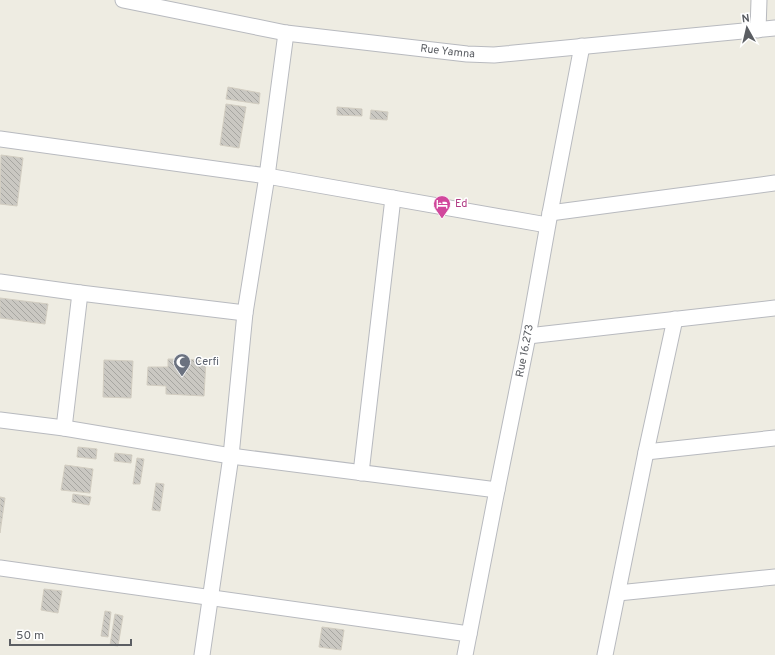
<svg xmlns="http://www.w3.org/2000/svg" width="775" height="655" font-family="Overpass,sans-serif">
<defs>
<pattern id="building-back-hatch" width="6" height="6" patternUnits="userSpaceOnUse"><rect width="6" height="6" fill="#cac8c2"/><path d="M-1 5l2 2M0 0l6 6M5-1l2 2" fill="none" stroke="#a7a6a1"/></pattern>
</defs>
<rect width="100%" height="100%" fill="#eeece2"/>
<!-- building -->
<path fill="url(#building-back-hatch)" stroke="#d2cdc1" d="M228,87L260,93L259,104L226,99Z
M226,104L246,107L239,148L220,145Z
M337,107L362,109V116L337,115Z
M371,110L388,112L387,120L370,119Z
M1,155L23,158L17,206L0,204Z
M0,298L48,304L45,324L0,318Z
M168,359L206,360L204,396L166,394V386L147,385L148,367H168Z
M104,360L133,361L131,398L103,397Z
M78,447L97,449L96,459L77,457Z
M115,453L132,455L131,463L114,461Z
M137,458L144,459L140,484H133Z
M65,465L93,469L90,493L61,490Z
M156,483L164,484L160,511L152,510Z
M73,494L91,497L89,505L72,502Z
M0,497L5,498L0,533Z
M44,589L62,591L58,613L41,610Z
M105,611L111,612L108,637L101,636Z
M115,614L123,616L118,646L110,645Z
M322,627L344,630L341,650L319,647Z"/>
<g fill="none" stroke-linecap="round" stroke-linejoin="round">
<!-- street casing -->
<g stroke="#b8babf" stroke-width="17">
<g id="street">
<path id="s1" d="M123,0L286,33L467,54L494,55L775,28"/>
<path d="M758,30L759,0"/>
<path d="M0,139L267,176L547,225"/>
<path d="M550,213L775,183"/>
<path d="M0,282L80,293L245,313"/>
<path d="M528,336L775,308"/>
<path d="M0,420L64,428L231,456L497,490"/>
<path d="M64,428L80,293"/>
<path d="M646,452L775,438"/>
<path d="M361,473L393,198"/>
<path d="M0,568L469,634"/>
<path d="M618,593L775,577"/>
<path d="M202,655L231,456L245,313L267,176L286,33"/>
<path id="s2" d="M465,655L497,490L528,336L550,213L582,46"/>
<path d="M605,655L646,452L675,319"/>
</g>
</g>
<!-- street -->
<use href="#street" stroke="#fff" stroke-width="15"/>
</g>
<!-- icons -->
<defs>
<g id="hotel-pin" transform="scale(0.9)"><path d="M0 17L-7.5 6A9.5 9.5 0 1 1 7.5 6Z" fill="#d1479c" stroke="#fff"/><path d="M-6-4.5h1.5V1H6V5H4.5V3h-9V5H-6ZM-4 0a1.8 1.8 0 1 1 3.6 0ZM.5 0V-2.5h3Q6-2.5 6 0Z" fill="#fff"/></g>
<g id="mosque-pin" transform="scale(0.9)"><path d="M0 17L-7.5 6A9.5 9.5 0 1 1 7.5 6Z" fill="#6b7280" stroke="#fff"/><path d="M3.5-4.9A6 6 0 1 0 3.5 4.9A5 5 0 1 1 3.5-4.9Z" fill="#fff"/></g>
</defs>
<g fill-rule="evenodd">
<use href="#hotel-pin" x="442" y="204"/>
<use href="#mosque-pin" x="182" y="362"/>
</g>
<g text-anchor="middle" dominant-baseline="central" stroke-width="3" stroke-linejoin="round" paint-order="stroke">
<!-- street labels -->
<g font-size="11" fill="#5b5e63" stroke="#fff">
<text stroke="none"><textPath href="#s1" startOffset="329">Rue Yamna</textPath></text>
<text stroke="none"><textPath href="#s2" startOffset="310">Rue 16.273</textPath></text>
</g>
<!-- hotel labels -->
<g font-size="11" fill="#b23c85" stroke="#fff" text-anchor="start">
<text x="455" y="204">Ed</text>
</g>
<!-- worship labels -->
<g font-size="11" fill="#5b616d" stroke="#fff" text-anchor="start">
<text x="195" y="362">Cerfi</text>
</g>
</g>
<!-- north arrow -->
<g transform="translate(747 28) rotate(352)" stroke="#ffffff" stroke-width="3" paint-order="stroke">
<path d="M0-3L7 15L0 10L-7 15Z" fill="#5b5e63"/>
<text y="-6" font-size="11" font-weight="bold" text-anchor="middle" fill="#5b5e63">N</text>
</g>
<!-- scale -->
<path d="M10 639v6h121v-6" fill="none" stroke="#5b5e63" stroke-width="2"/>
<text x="16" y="639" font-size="12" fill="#5b5e63" stroke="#ffffff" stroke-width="3" paint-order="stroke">50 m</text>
</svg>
